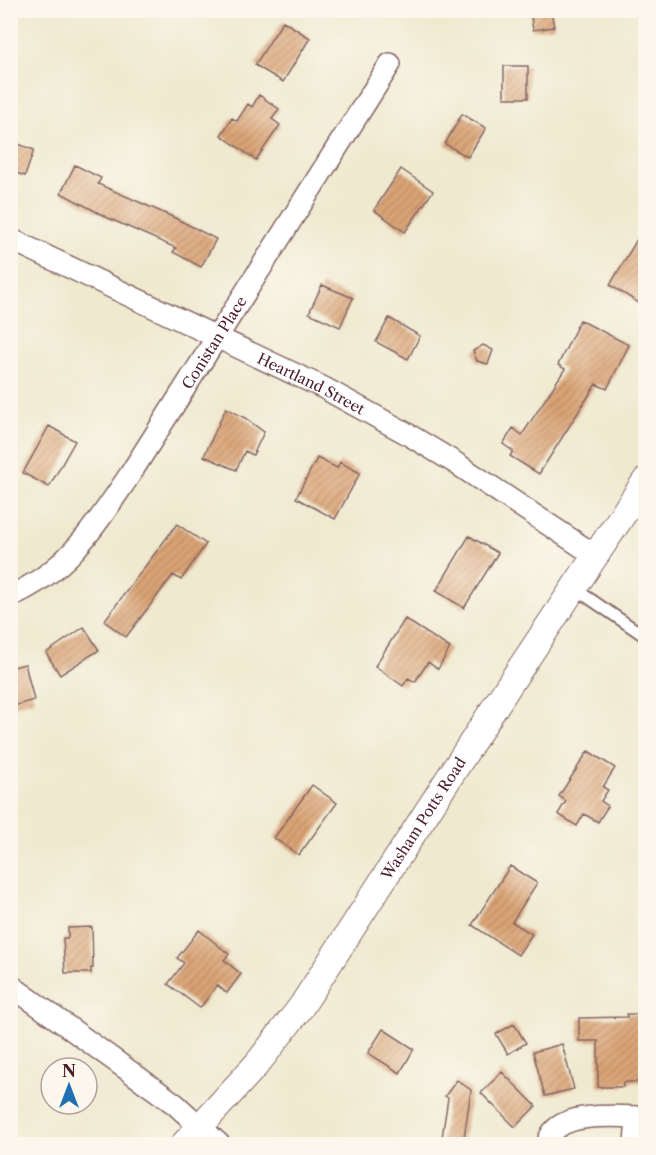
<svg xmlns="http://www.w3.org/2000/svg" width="656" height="1155" font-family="'Libre Caslon Text',serif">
<defs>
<pattern id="building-hatch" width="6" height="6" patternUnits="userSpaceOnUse" patternTransform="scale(1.5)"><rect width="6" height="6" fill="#dba476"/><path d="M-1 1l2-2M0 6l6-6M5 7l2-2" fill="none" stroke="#b48561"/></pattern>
</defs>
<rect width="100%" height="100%" fill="#fbf7ec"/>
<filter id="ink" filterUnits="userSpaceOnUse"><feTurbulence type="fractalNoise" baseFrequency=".0167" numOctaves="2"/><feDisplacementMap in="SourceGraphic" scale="12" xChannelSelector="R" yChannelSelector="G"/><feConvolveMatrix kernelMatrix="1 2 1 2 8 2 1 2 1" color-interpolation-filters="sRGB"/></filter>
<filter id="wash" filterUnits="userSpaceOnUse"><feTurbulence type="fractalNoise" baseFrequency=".008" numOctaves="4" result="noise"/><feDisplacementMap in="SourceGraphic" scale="24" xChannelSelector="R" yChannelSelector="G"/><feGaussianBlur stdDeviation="1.35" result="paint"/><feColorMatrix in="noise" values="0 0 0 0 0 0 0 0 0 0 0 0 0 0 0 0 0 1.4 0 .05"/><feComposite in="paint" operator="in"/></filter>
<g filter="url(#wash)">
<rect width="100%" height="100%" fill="#efe9cf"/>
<g id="blocks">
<!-- building -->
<path fill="url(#building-hatch)" d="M530,10H551L554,27L533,30Z
M283,21L310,38L283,82L255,65Z
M504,66H528V98H504Z
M259,95L279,109L272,119L280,125L256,160L221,135L232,118L237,121L248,104L252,107Z
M462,114L486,128L468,157L445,144Z
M10,141L34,150L25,176L10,171Z
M75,165L101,178L98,184L175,218L216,239L201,267L173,252L176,248L108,218L61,193Z
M401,169L433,191L405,232L374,210Z
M645,226V307L610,285Z
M322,285L353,298L340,327L309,313Z
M389,318L420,336L408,359L376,342Z
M580,320L629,345L607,389L596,384L539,474L510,456L513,451L503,444L513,428L522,435L565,369L558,365Z
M483,345L493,350L488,364L477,361L473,351Z
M226,408L245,418L264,432L253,455L245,451L236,470L204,456Z
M49,426L75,441L49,487L23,473Z
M317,458L337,468L340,462L360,473L335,519L296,498Z
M177,524L206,544L181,580L173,575L126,637L104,621Z
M469,536L498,553L464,608L436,591Z
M405,619L450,648L438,669L428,662L415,682L408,678L403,686L375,666Z
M84,627L99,650L60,675L46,653Z
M25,664L34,700L10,707V668Z
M588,751L615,768L603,787L608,790L601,801L608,806L598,822L584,814L577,826L558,814L566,801L559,796Z
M312,785L337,803L299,855L274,838Z
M510,866L537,883L512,922L532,934L518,955L472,925Z
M92,927L93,968H91V973H65L63,938H68V928Z
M199,930L229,954L224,960L241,974L227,993L217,985L200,1008L168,984L184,963L177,958Z
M627,1014H645V1082H623V1087H598V1041H579V1018L627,1017Z
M514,1024L526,1043L508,1054L496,1034Z
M383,1029L414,1049L400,1073L368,1053Z
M562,1044L574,1089L545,1096L533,1052Z
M502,1072L536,1106L515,1127L481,1093Z
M457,1080L471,1090L463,1144H441L448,1098L445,1096Z"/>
</g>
</g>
<g filter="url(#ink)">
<use href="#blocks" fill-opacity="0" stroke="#846664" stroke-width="1.5"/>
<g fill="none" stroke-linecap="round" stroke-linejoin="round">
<!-- service casing -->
<g stroke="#846664" stroke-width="14">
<path id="service" d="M574,588L646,637"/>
</g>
<!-- minor casing -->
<g stroke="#846664" stroke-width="24">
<g id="minor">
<path id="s1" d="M10,239L324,388L404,432L454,462L596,556"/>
<path id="s2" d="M10,596C68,571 95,526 129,476L390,64"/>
<path d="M10,985L175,1104L219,1144"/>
<path d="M547,1144C549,1141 550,1135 553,1132C569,1111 622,1117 646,1117"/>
<path d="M635,1144L637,1117"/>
</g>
</g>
<!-- tertiary casing -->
<g stroke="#846664" stroke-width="28">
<g id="tertiary">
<path id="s3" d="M184,1144L257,1064L301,1007L509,685L646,480"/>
</g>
</g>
<!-- service -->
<use href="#service" stroke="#fff" stroke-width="10"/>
<!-- minor -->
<use href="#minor" stroke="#fff" stroke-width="21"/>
<!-- tertiary -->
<use href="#tertiary" stroke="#fff" stroke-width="26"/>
</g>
</g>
<g text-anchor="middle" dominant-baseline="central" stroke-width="6" stroke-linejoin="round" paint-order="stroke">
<!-- street labels -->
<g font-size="15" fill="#4a1f2b" stroke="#fbf7ec">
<text stroke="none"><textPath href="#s2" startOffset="330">Conistan Place</textPath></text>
<text stroke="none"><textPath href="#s1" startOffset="334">Heartland Street</textPath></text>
<text stroke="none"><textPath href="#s3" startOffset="405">Washam Potts Road</textPath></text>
</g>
</g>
<!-- margin -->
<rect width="656" height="1155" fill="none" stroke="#fbf7ec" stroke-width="36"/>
<!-- north arrow -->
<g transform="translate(69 1086)"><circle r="28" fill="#fbf7ec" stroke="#b4a19f" stroke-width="1.5"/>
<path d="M0-4.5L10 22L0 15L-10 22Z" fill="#1f6fb2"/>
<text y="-9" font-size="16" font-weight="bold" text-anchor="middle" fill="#4a1f2b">N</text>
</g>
</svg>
